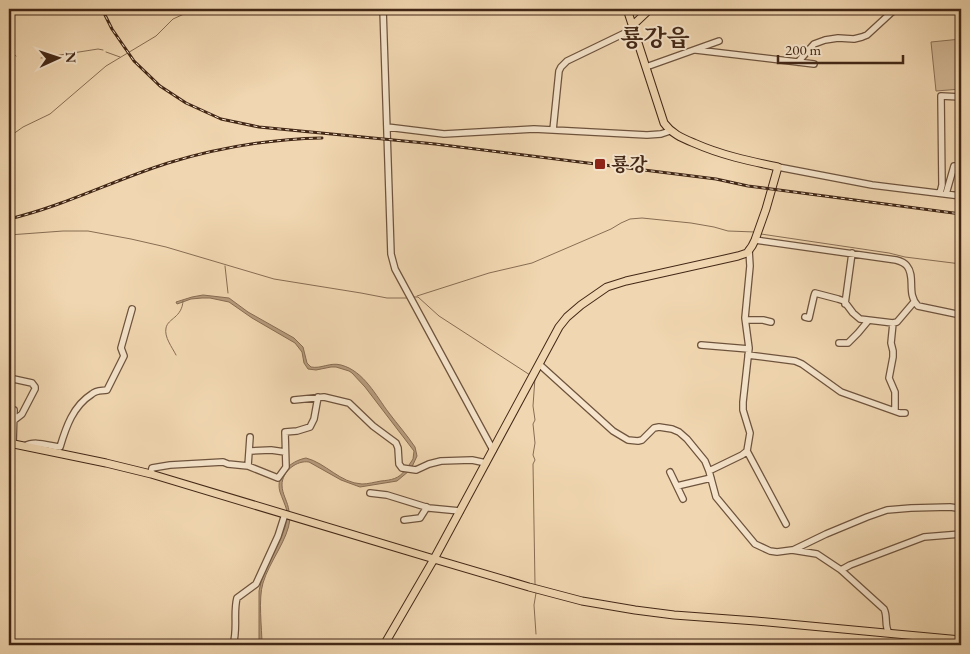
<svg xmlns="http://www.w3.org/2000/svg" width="970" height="654" font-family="'EB Garamond','Noto Serif KR',serif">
<rect width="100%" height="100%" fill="#f1d7b1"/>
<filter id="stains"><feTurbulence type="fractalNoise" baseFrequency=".004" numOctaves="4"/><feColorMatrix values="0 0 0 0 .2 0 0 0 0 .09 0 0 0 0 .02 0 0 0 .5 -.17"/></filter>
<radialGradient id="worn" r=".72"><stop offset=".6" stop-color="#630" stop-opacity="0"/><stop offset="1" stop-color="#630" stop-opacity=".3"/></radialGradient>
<!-- green -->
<path fill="#d3b997" stroke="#8a7056" d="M961,39V89L936,91L931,42Z"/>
<!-- water -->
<path fill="#b69b7c" stroke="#886d53" d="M203,295L229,298L248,312L294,338L303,347L307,363L311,367C321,369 330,362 341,365C364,371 376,396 389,413C398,425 407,435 415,447L417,456L411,469L407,468L413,459L414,451L365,387L352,373L349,371L336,367H331L316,370L308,369L304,363L302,352L295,343L252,318L229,302L210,298H202L191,299L177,304L176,302L192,297Z
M306,458C326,463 340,483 362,484C368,484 375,482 381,481C391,480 399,479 405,470L409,471L397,481L360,487L341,480L309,462C297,460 282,471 282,485C282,494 288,502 289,511H287C285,504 282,498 280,492C275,475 290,461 306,458Z
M287,518L290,519C288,540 269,562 263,583C258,599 262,628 262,645H259V591C263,565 283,544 287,518Z"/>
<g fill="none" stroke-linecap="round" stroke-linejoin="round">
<!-- stream -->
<path stroke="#886d53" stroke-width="1" d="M9,51L16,56
M106,52L120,57
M41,58L98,49L103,50
M9,137L23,127L50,114L106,66L156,36L173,19L195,9
M761,234L889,253L905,257L961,264
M9,235L63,231H88L131,239L166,247L274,279L361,293L387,298H407
M225,266L228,293
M417,296L489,273L532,263L611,229L621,223L630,219L642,218L691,223L714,227L728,231L755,232
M414,297H418L439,316L530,375
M176,355C172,347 164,337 166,328C168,318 182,318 183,301
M535,378L533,406L535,420L533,424L535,443L533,455L535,460L533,464L535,584
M536,593L534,605L536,634"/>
<!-- minor casing -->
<g stroke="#6e533d" stroke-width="8">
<path id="minor" d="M383,9L391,254L395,269L493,450
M696,50L814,64
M798,62L814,44L825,40L838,38L854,39L862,37L867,35L892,12L899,9
M646,67L719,41
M387,127L444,134L534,129L647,135L661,134L670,131
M553,130L559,71L561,67L567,61L627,32L632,26
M778,167L872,185L961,196
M940,193L942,185L941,96L961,97
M946,194L954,166L961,167
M755,240L896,260C900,261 904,262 907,266C916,277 906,294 918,306L961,315
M845,304L852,253
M805,317L809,318L814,296L815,293L838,299L844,301L853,313L860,319L893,323L897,322L914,302
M746,320H763L771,322
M893,323L891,343L893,351V357L889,378L895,392V411
M839,343H848L858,333L868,321
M701,345L749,349
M748,355L795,361L802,364L841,392L900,413H905
M539,364L613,431L628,440L638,441L642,440L654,428L659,427L672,429L679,432L687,439L705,461L709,471L716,497L755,544L770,551L777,552L792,550L817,554L841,570L884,609C888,617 884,625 889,633
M9,378L32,383L35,387V389L22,414L13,421
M294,400L324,397L349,403L373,426L396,443L398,448L399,464L402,468L416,470L429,464L441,461L472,460L486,463
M13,444L14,410
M25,446C35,440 49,446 60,447C66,427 73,406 92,394C96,390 102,391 107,390L124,356L121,348L132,309
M250,451L271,450L285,452
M747,451L786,524
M248,466L250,437
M709,471L742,455L747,451L750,433L743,410V402L749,348L745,318L750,266L749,250
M670,472L683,499
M151,474L152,468L170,465L223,462L228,464L248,466L278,478L286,467L285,432L297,431L310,427L314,419L318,397
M677,486L711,478
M370,493L387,495L429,508L460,511
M404,520L420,518L427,507
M793,550L826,534L867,517L887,510L911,508L950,507L957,508L961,511
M841,570L850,565L924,537L961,534
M233,645C238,629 233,613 237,598L256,584L278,536L285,514"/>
</g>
<!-- major casing -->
<g stroke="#422716" stroke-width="9">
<path id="major" d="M632,26L650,9
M9,443L106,463L151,474L434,559L529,587L582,601L635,610L674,615L756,621L961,640
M384,645L434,559L559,327L567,317L581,305L607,287L626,281L738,256L747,253L752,246L755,240L766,209L778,167C749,161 721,155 694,143C682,138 672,134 664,123L627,9"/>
</g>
<!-- minor -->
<use href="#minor" stroke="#f6e5cc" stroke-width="5.5"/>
<!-- major -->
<use href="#major" stroke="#f1d7b1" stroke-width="7"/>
<!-- rail casing -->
<g stroke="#422716" stroke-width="3">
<path id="rail" d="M102,9L112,29L134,61L160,86L186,103L221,119L259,127L435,144L716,179L748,186L961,214
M9,219C64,206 114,180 168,163C217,148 270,139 322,138"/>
</g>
<!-- rail -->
<use href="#rail" stroke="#f6e5cc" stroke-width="1" stroke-dasharray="4" stroke-linecap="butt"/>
</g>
<!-- markers -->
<rect fill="#8f2418" stroke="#f6e5cc" stroke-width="2" x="594" y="158" width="12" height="12" rx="2.5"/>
<g text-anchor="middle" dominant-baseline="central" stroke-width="4" stroke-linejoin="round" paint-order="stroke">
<!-- poi labels -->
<g font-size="19" font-weight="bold" fill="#422716" stroke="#f6e5cc" text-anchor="start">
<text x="611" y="164">룡강</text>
</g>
<!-- district labels -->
<g font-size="24" font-weight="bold" fill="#422716" stroke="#f6e5cc">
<text x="655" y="37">룡강읍</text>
</g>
</g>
<!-- margin -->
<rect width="970" height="654" fill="none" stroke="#f1d7b1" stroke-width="30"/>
<rect x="10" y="10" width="950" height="634" fill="none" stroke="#422716" stroke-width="2.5"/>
<rect x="15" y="15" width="940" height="624" fill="none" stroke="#422716"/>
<!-- north arrow -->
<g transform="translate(58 58) rotate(87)" stroke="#f6e5cc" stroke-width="4" paint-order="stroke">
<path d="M0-4L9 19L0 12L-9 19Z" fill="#422716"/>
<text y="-8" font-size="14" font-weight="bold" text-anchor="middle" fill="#422716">N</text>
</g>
<!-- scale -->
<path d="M778 55v8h125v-8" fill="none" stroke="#422716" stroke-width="2.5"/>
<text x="785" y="55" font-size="15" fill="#422716" stroke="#f6e5cc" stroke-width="4" paint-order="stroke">200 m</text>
<rect width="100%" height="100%" filter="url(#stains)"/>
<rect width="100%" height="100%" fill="url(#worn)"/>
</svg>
